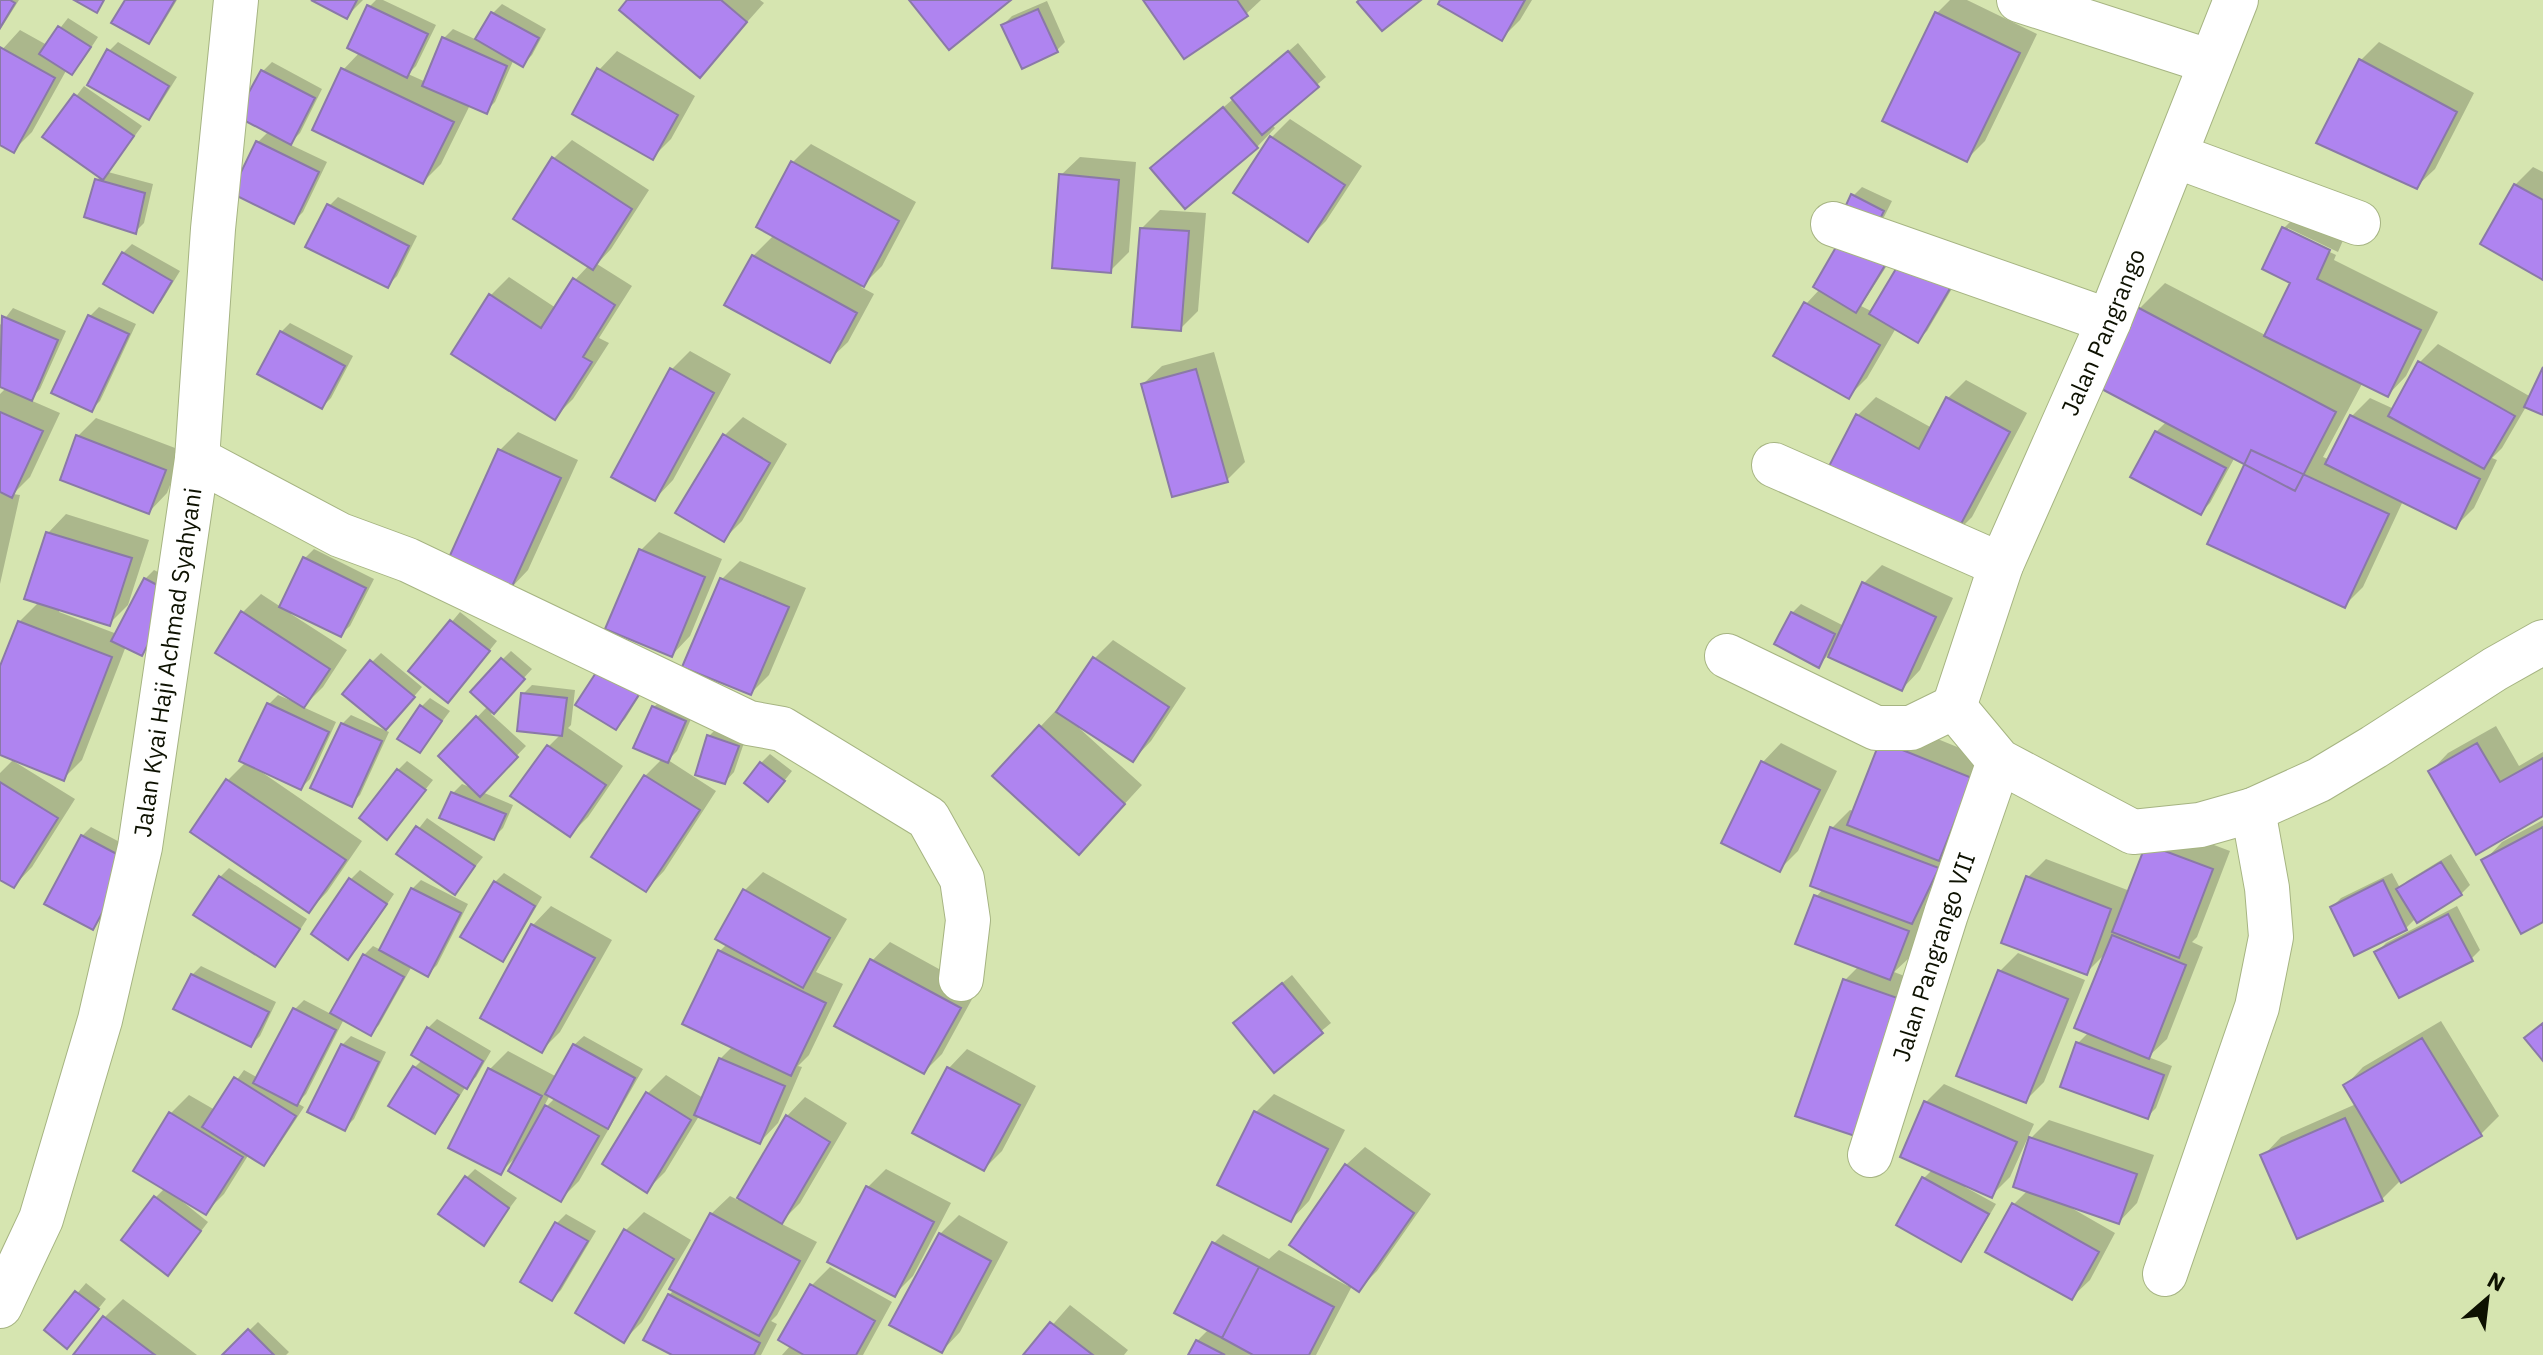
<svg xmlns="http://www.w3.org/2000/svg" width="2543" height="1355" font-family="'IBM Plex Sans',sans-serif">
<rect width="100%" height="100%" fill="#d6e5b0"/>
<!-- shadow -->
<path fill="#0003" fill-rule="evenodd" d="M0,0H19L0,30Z
M127,0H177L157,33L148,42Z
M315,0H363L347,16Z
M376,0H383L436,25L416,66L408,74L426,82L444,38L453,29L477,40L493,13L502,4L546,29L532,55L523,64L514,59L495,102L486,111L470,105L441,164L423,182L343,70L360,52L369,7Z
M630,0H760L764,3L700,75Z
M1145,0H1261L1246,14Z
M1442,0H1532L1520,20L1502,38Z
M1950,0H1967L2037,34L1985,141L1966,160L1885,120L1937,13Z
M1047,1L1065,42L1056,51L1003,25L1012,16Z
M68,18L98,37L81,63L72,72L67,69L32,132L14,150L0,143V52L20,30L47,45Z
M118,42L177,77L157,109L148,118L109,51Z
M2379,42L2474,93L2435,169L2416,187L2361,60Z
M1298,43L1326,77L1271,124L1275,128L1257,147L1153,168Z
M617,51L695,96L671,139L653,157L599,70Z
M272,62L322,89L300,133L289,144L327,162L303,212L294,221L234,192L258,142L269,131L263,71Z
M84,86L142,126L108,172L153,184L144,223L135,232L97,180L101,176L45,137Z
M1290,119L1362,166L1326,221L1307,240L1236,192L1272,137Z
M572,140L649,190L611,249L597,264L632,286L599,338L609,343L573,399L554,418L491,295L509,277L556,308L575,280L589,265L554,158Z
M811,144L916,202L882,266L861,287L874,294L848,342L829,360L753,256L774,235L793,162Z
M1080,157L1136,162L1129,252L1110,271L1061,175Z
M2533,167L2543,172V277L2515,185Z
M1862,187L1892,201L1883,219L1874,228L1853,196Z
M338,197L417,236L397,276L388,285L329,206Z
M1160,210L1206,213L1198,311L1180,329L1142,228Z
M2302,210L2347,231L2338,252L2288,228V232L2336,255L2334,260L2438,312L2406,376L2388,395L2363,382L2323,457L2330,460L2352,416L2370,398L2394,409L2420,362L2438,344L2531,397L2543,371V413L2527,405L2502,448L2492,458L2497,460L2474,508L2455,527L2403,501L2363,587L2345,605L2247,463L2235,457L2210,503L2201,512L2156,432L2167,421L2139,309L2165,283L2267,336L2293,282L2284,228Z
M132,244L180,271L161,302L152,311L123,253Z
M1895,253L1861,306L1873,312L1960,275L1927,331L1918,340L1896,328L1867,378L1849,396L1806,304L1820,289Z
M99,307L136,324L100,401L91,410L54,392L90,316Z
M13,308L66,331L40,389L30,400L60,413L30,477L13,494L20,495L0,584V394L6,388L0,385V325Z
M290,323L353,356L331,398L322,407L281,332Z
M690,351L731,374L673,480L655,499L672,369Z
M1214,352L1245,462L1227,480L1143,384L1162,366Z
M1966,380L2027,413L1972,517L1954,535L1858,415L1876,397L1932,428L1948,398Z
M743,417L787,444L742,521L723,540L725,435Z
M96,418L183,451L167,493L149,512L78,436Z
M518,432L578,460L528,570L510,589L499,451Z
M66,514L149,540L128,605L109,624L60,608L59,612L117,634L145,579L154,570L182,584L151,645L142,654L126,646L82,760L64,778L16,760L15,762L75,799L32,867L14,886L0,877V773L14,759L0,753V671L19,622L39,602L48,533Z
M659,532L722,559L690,636L672,655L641,550Z
M314,549L374,579L350,626L340,635L293,611L291,614L347,650L323,687L303,707L336,722L310,779L301,788L261,769L260,771L362,841L327,892L309,911L228,780L246,762L241,760L269,704L278,695L292,701L294,699L242,613L261,594L281,607L305,558Z
M740,561L806,588L769,675L751,693L722,579Z
M1882,565L1953,598L1920,670L1902,689L1828,655L1818,666L1792,613L1801,604L1844,626L1864,583Z
M460,612L497,641L457,691L411,671Z
M1113,640L1186,688L1151,741L1133,760L1081,726L1079,728L1142,785L1097,834L1040,727L1058,708L1095,658Z
M511,651L532,669L491,714L526,746L482,792L513,805L503,828L494,837L453,793L462,784L475,789L440,756L488,706L502,660Z
M381,653L422,687L395,719L372,662Z
M647,684L625,719L616,728L578,704Z
M532,685L575,690L571,725L568,728L623,766L588,817L570,835L513,796L549,746L561,734L523,694Z
M430,698L450,711L420,751L421,707Z
M663,698L694,712L677,751L668,760L716,791L664,871L646,890L645,776L663,758L654,707Z
M351,715L389,732L360,795L351,804L342,724Z
M1901,724L1989,760L1930,903L1923,911L1926,912L1908,959L1894,972L1923,983L1876,1117L1845,980L1859,966L1816,897L1823,889L1832,828L1850,810L1854,811Z
M2496,726L2519,766L2543,752V814L2430,772L2448,753Z
M718,727L746,737L734,772L725,782L709,736Z
M1781,743L1837,771L1798,851L1780,869L1723,842L1763,762Z
M770,754L792,771L777,790L761,763Z
M407,761L433,780L387,837L398,770Z
M427,818L483,857L455,892L399,854Z
M2543,820V920L2484,861L2502,842Z
M91,827L137,851L102,918L92,927L82,836Z
M2166,827L2230,851L2197,937L2192,942L2203,947L2167,1039L2148,1057L2172,1066L2156,1108L2147,1117L2078,1043L2089,1032L2107,952L2086,973L2027,878L2046,859L2130,891Z
M2451,854L2470,885L2461,894L2417,920L2416,918L2402,932L2332,907L2341,898L2392,873L2400,888L2407,881Z
M229,868L307,919L283,956L274,965L220,877Z
M360,870L394,894L357,949L348,958L314,934L351,879Z
M763,872L847,919L816,972L843,984L809,1055L798,1066L802,1067L778,1123L760,1142L699,1116L665,1172L647,1190V1094L666,1075L703,1098L720,1059L733,1046L719,952L727,944L745,890Z
M504,873L542,897L511,950L502,959L495,882Z
M421,880L468,904L437,965L428,974L412,966L379,1025L370,1034L344,1019L306,1094L297,1103L304,1107L273,1154L264,1163L249,1154L224,1194L205,1213L185,1200L183,1202L208,1222L176,1264L156,1197L165,1188L136,1170L171,1113L189,1095L215,1110L244,1070L258,1078L295,1009L304,1000L331,1014L364,955L373,946L381,950L412,889Z
M551,906L612,940L560,1032L542,1050L483,1018L533,925Z
M2457,906L2480,950L2471,959L2377,952L2386,943Z
M890,942L977,990L942,1054L924,1072L872,961Z
M2018,953L2085,980L2044,1082L2025,1101L2000,971Z
M201,966L276,1002L260,1036L251,1045L192,975Z
M1292,975L1331,1023L1274,1070L1244,1014Z
M437,1019L491,1051L476,1077L466,1086L443,1123L434,1132L415,1067L422,1060L428,1028Z
M2441,1021L2499,1116L2481,1134L2400,1181L2382,1199L2298,1236L2263,1156L2281,1137L2356,1104L2345,1086L2363,1067Z
M351,1036L386,1052L354,1119L345,1128L342,1045Z
M584,1036L643,1069L579,1181L561,1199L517,1156L500,1173L490,1069L508,1051L557,1077L574,1045ZM550,1095L555,1098L542,1111V1110Z
M967,1049L1036,1086L1002,1151L984,1169L915,1132L949,1068Z
M1944,1084L2034,1124L2010,1177L1992,1195L1966,1184L1965,1187L1996,1204L1969,1250L1960,1259L1924,1178L1933,1169L1926,1102Z
M1274,1094L1345,1130L1309,1201L1291,1220L1256,1112Z
M805,1097L847,1123L800,1203L780,1223L817,1242L777,1315L771,1321L777,1324L761,1355H676L669,1295L675,1289L711,1214L730,1196L738,1200L787,1116Z
M2049,1120L2154,1155L2137,1203L2119,1222L2069,1204L2068,1206L2115,1233L2090,1280L2071,1298L2013,1205L2028,1190L2031,1138Z
M1365,1147L1431,1194L1377,1271L1358,1290L1352,1286L1316,1355H1190L1197,1341L1209,1329L1177,1312L1214,1243L1223,1234L1269,1259L1279,1250L1348,1286L1346,1165Z
M475,1169L517,1198L483,1243L466,1178Z
M886,1169L951,1203L913,1276L894,1295L868,1187Z
M644,1212L691,1240L642,1322L624,1340L626,1230Z
M566,1214L596,1231L561,1290L552,1299L557,1223Z
M959,1215L1008,1242L960,1332L942,1351L940,1234Z
M830,1267L892,1302L863,1355H782L791,1345L812,1285Z
M86,1283L106,1299L76,1337L46,1330Z
M123,1299L197,1355H76L105,1317Z
M1070,1305L1128,1350L1124,1355H1026Z
M258,1322L289,1352L286,1355H224Z"/>
<!-- building -->
<path fill="#af84f0" stroke="#8a79a7" stroke-width="2" d="M0,0H10L15,3L0,28Z
M74,0H104L97,13Z
M125,0H175L149,44L111,23Z
M311,0H357L347,19Z
M627,0H721L747,22L700,78L619,10Z
M909,0H1011L949,50Z
M1143,0H1237L1248,16L1184,59Z
M1359,0H1421L1382,31L1357,2Z
M1440,0H1525L1502,41L1438,4Z
M367,5L428,34L407,78L347,48Z
M1038,9L1058,52L1022,69L1001,25Z
M491,12L539,38L523,67L475,39Z
M1935,12L2020,53L1967,162L1882,121Z
M58,26L91,47L72,75L39,54Z
M442,37L507,66L487,114L422,86Z
M0,47L55,78L14,153L0,145Z
M107,49L169,86L149,120L87,85Z
M1288,51L1319,87L1262,135L1231,98Z
M2359,59L2457,112L2417,189L2316,143Z
M341,68L454,122L423,184L312,130Z
M597,68L678,115L653,160L572,114Z
M261,70L315,98L291,145L236,116Z
M74,94L134,136L103,180L42,137Z
M1223,107L1258,148L1185,209L1150,168Z
M1270,136L1345,185L1308,242L1233,193Z
M256,141L319,172L294,224L231,193Z
M552,157L632,209L593,270L513,219Z
M791,161L899,221L864,287L756,227Z
M1059,174L1119,180L1111,273L1052,268Z
M95,179L145,193L136,234L84,217Z
M2514,184L2543,200V280L2480,244Z
M1851,194L1884,211L1874,231L1842,214Z
M327,204L409,246L388,288L305,247Z
M2282,227L2330,250L2317,279L2421,330L2388,397L2264,336L2290,283L2262,269Z
M1140,228L1189,231L1181,331L1132,327Z
M1843,235L1887,262L1856,313L1813,287Z
M122,252L172,281L153,313L103,284Z
M752,255L857,313L830,363L724,305Z
M1903,257L1952,285L1918,343L1869,314Z
M573,278L615,305L583,357L592,362L555,420L451,354L489,294L541,328Z
M1804,302L1880,345L1849,399L1773,356Z
M2137,307L2336,412L2295,491L2096,386Z
M88,315L129,334L92,412L51,393Z
M2,316L58,340L32,401L0,387Z
M280,331L345,366L322,409L257,374Z
M2418,361L2515,416L2484,469L2388,416Z
M2543,367V415L2524,407Z
M670,368L714,393L655,501L611,477Z
M1196,369L1228,482L1172,497L1141,384Z
M1946,397L2010,432L1954,537L1827,470L1856,414L1919,449Z
M0,412L43,431L12,498L0,492Z
M2350,415L2480,479L2456,529L2325,464Z
M2155,431L2226,468L2201,515L2130,477Z
M723,434L770,463L724,542L675,513Z
M76,435L166,470L149,514L60,480Z
M498,449L561,478L510,591L447,562Z
M2251,450L2389,514L2345,608L2207,544Z
M46,532L132,558L110,626L24,599Z
M639,549L705,577L672,657L605,629Z
M303,557L366,588L341,637L279,607Z
M144,578L174,594L142,656L111,641Z
M720,578L789,607L751,695L682,667Z
M1862,582L1936,617L1902,691L1828,657Z
M241,611L330,669L304,708L215,653Z
M1791,612L1835,634L1819,668L1774,644Z
M450,620L490,651L448,703L408,671Z
M18,621L112,657L64,781L0,755V666Z
M1093,657L1169,707L1133,762L1056,712Z
M501,658L525,679L494,714L470,692Z
M370,660L415,697L386,730L342,694Z
M599,668L640,693L616,730L575,705Z
M521,693L567,698L562,736L517,731Z
M267,703L329,732L301,790L239,761Z
M420,705L442,721L420,753L397,739Z
M652,706L686,721L668,763L633,748Z
M476,716L518,757L480,797L438,756Z
M341,723L382,741L352,807L310,788Z
M1039,725L1125,804L1079,855L992,776Z
M707,735L739,746L725,784L695,775Z
M1880,741L1972,778L1939,861L1847,825Z
M2477,743L2500,782L2543,758V816L2476,855L2428,771Z
M547,745L606,785L570,837L510,796Z
M1761,761L1820,790L1780,872L1721,843Z
M760,762L785,781L768,802L744,783Z
M397,769L426,790L387,840L359,818Z
M644,775L700,810L646,892L591,857Z
M226,779L346,860L309,913L190,832Z
M0,782L58,818L14,888L0,880Z
M451,792L506,814L494,840L439,818Z
M416,826L475,866L455,895L396,854Z
M1830,827L1939,868L1912,924L1810,886Z
M2543,827V922L2521,934L2481,860Z
M81,835L130,861L93,930L44,904Z
M2146,844L2213,869L2179,958L2112,932Z
M2441,862L2462,895L2417,923L2396,889Z
M219,876L300,929L275,967L193,915Z
M2026,876L2111,909L2087,975L2001,943Z
M349,878L387,904L348,960L311,934Z
M2383,880L2407,930L2354,956L2330,907Z
M494,881L535,906L503,962L460,937Z
M411,888L461,913L428,977L379,950Z
M743,889L830,938L803,988L715,939Z
M1814,895L1909,931L1890,980L1795,944Z
M2448,914L2473,961L2399,998L2374,952Z
M531,924L595,958L542,1053L480,1018Z
M2112,935L2186,965L2149,1059L2074,1028Z
M718,950L826,1003L791,1076L682,1024Z
M363,954L404,977L371,1036L330,1013Z
M870,959L961,1008L924,1074L834,1026Z
M1998,970L2068,999L2026,1103L1956,1076Z
M191,974L269,1012L251,1047L173,1009Z
M1843,979L1906,1001L1858,1137L1795,1116Z
M1282,983L1323,1033L1274,1073L1233,1023Z
M293,1008L336,1030L297,1106L253,1083Z
M2543,1023V1061L2524,1038Z
M427,1027L483,1061L467,1089L411,1055Z
M2422,1038L2482,1136L2401,1183L2343,1085Z
M2076,1042L2164,1075L2148,1119L2060,1087Z
M341,1044L379,1062L345,1131L307,1112Z
M573,1044L635,1078L608,1129L545,1094Z
M719,1058L785,1086L760,1144L694,1115Z
M413,1066L459,1095L435,1134L388,1106Z
M947,1067L1020,1105L984,1171L912,1133Z
M488,1068L542,1096L501,1175L448,1148Z
M234,1077L296,1116L264,1166L202,1127Z
M646,1092L691,1120L647,1193L602,1164Z
M1924,1101L2017,1142L1992,1198L1900,1157Z
M545,1105L599,1136L561,1202L508,1171Z
M1254,1111L1328,1149L1291,1222L1217,1185Z
M169,1112L243,1157L206,1215L133,1171Z
M786,1115L830,1142L782,1224L737,1198Z
M2345,1118L2383,1201L2297,1239L2260,1155Z
M2029,1137L2137,1174L2119,1224L2013,1187Z
M1345,1164L1414,1213L1359,1292L1289,1245Z
M465,1176L509,1208L484,1246L438,1214Z
M1922,1177L1989,1214L1961,1262L1896,1225Z
M866,1186L934,1222L895,1297L827,1262Z
M154,1196L201,1231L168,1276L121,1240Z
M2012,1203L2099,1252L2072,1300L1985,1252Z
M710,1213L800,1261L759,1336L669,1289Z
M555,1222L588,1241L552,1301L520,1282Z
M624,1229L674,1259L624,1343L575,1313Z
M939,1233L991,1261L942,1353L889,1325Z
M1212,1242L1259,1267L1222,1338L1174,1313Z
M1259,1267L1334,1307L1309,1355H1253L1222,1338Z
M810,1284L875,1321L856,1355H804L778,1340Z
M75,1291L99,1309L67,1349L44,1330Z
M668,1294L760,1343L754,1355H672L643,1340Z
M103,1316L155,1355H73Z
M1050,1322L1093,1355H1023Z
M248,1329L274,1355H222Z
M1196,1340L1225,1355H1188Z"/>
<g fill="none" stroke-linecap="round" stroke-linejoin="round">
<!-- minor casing -->
<g stroke="#a6b482" stroke-width="46">
<g id="minor">
<path d="M2019,0L2211,62"/>
<path d="M2176,156L2358,223"/>
<path d="M1833,224L2109,321"/>
<path d="M197,459L340,535L408,560L749,723L782,729L928,818L962,879L968,920L961,979"/>
<path d="M1774,465L2001,565"/>
<path d="M1727,656L1876,728H1911L1954,707"/>
<path id="s1" d="M1954,707L2001,565L2109,321L2236,0"/>
<path d="M1954,707L1999,761L2133,832L2200,825L2253,810L2319,780L2374,747L2495,669L2543,642"/>
<path id="s2" d="M1870,1155L1946,914L1999,761"/>
<path d="M2165,1274L2257,1007L2271,937L2267,888L2253,810"/>
<path id="s3" d="M0,1306L41,1219L100,1020L140,847L197,459L213,229L236,0"/>
</g>
</g>
<!-- minor -->
<use href="#minor" stroke="#fff" stroke-width="44"/>
</g>
<g text-anchor="middle" dominant-baseline="central" stroke-width="7" stroke-linejoin="round" paint-order="stroke">
<!-- street labels -->
<g font-size="24" fill="#0d1101" stroke="#d6e5b0">
<text stroke="none"><textPath href="#s1" startOffset="404">Jalan Pangrango</textPath></text>
<text stroke="none"><textPath href="#s3" startOffset="668">Jalan Kyai Haji Achmad Syahyani</textPath></text>
<text stroke="none"><textPath href="#s2" startOffset="208">Jalan Pangrango VII</textPath></text>
</g>
</g>
<!-- north arrow -->
<g transform="translate(2487 1299) rotate(28)" stroke="#d6e5b0" stroke-width="6" paint-order="stroke">
<path d="M0-6L14 30L0 20L-14 30Z" fill="#0d1101"/>
<text y="-12" font-size="22" font-weight="bold" text-anchor="middle" fill="#0d1101">N</text>
</g>
</svg>
